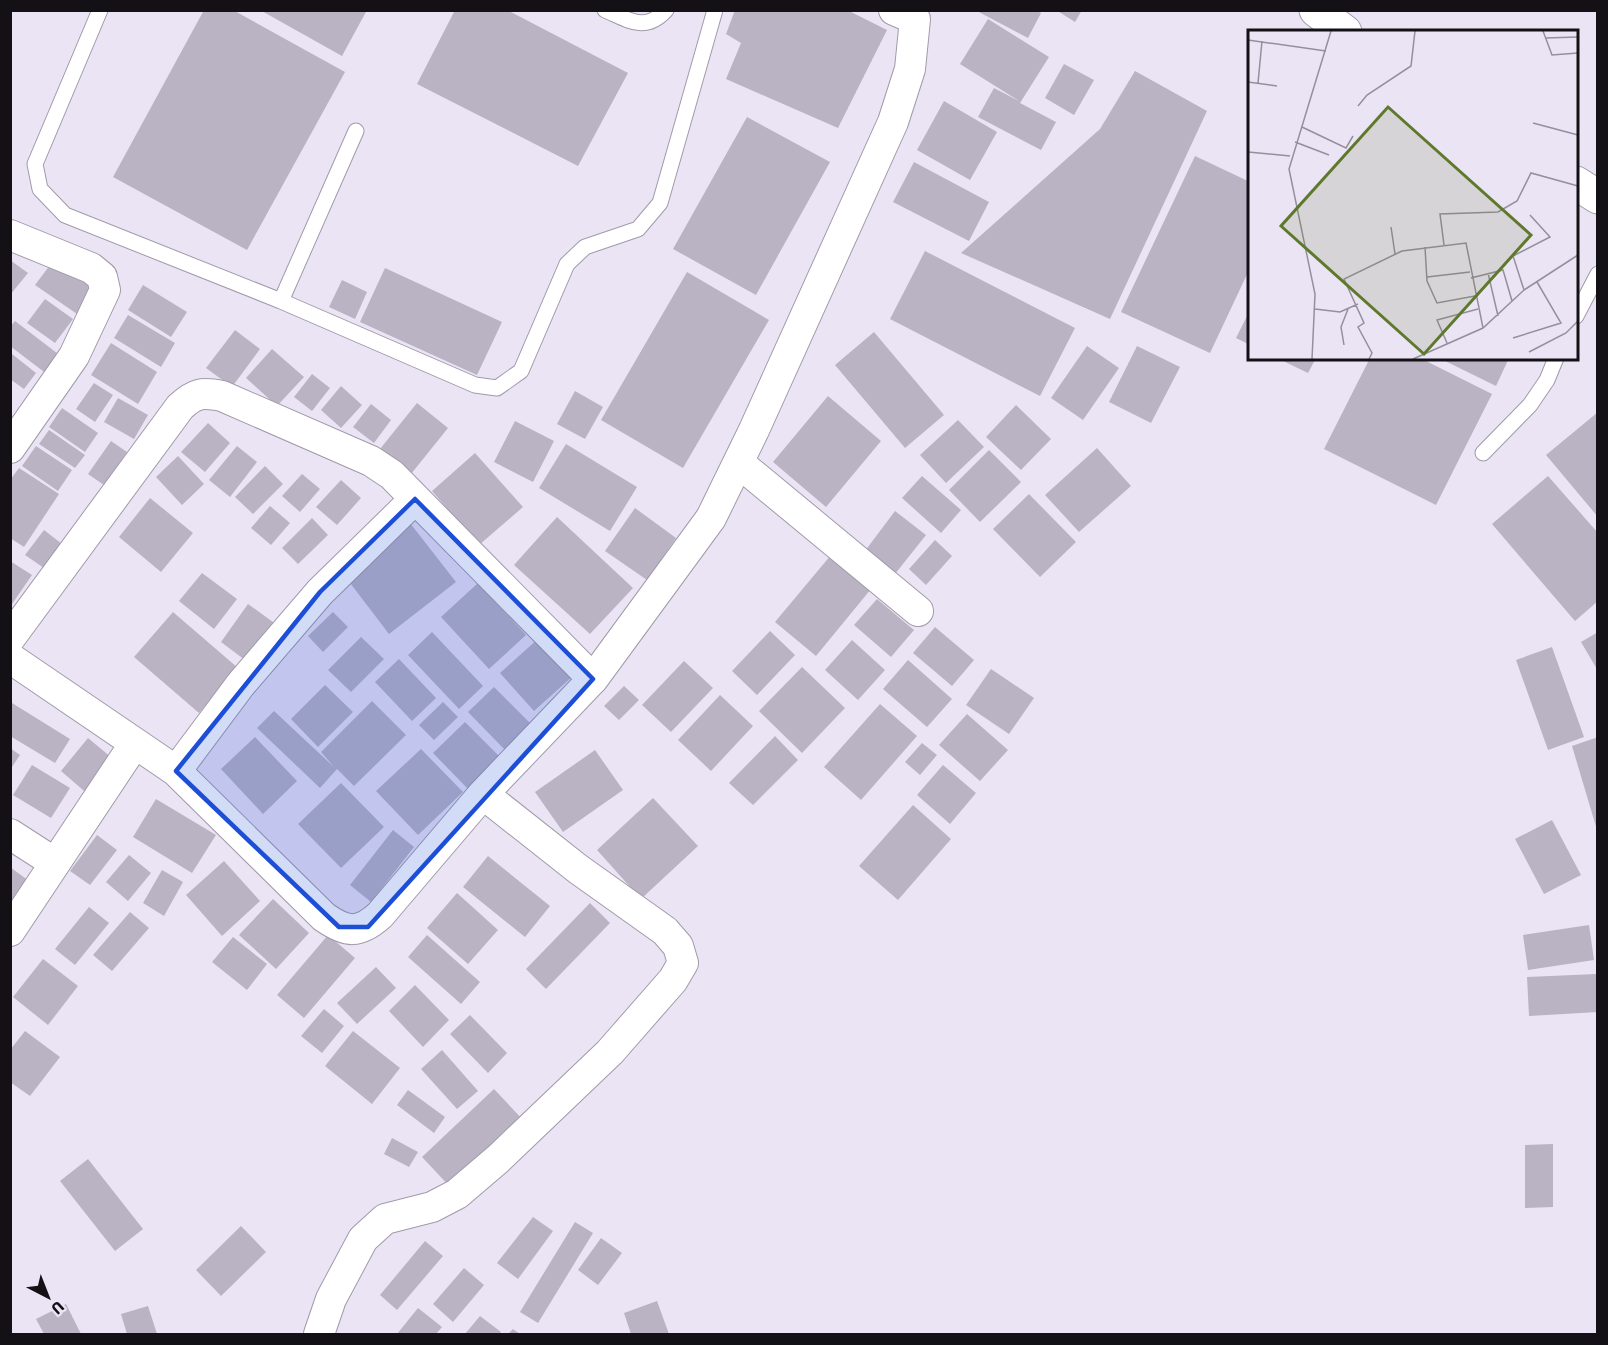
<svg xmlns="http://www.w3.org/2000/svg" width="1608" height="1345" font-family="Signika,sans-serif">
<rect width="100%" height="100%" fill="#ebe4f4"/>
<!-- building -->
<path fill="#bab3c3" d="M204,10H233L345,72L247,250L113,177Z
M260,10H367L342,56Z
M455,10H507L628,73L578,166L417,84Z
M735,10H847L887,30L838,128L726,79L741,43L726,34Z
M975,10H1036L1041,13L1028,38Z
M1056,10H1082L1075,22Z
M988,19L1049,57L1020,103L1056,122L1041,150L978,117L994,88L1019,101L960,64Z
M1064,64L1094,80L1074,115L1045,98Z
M1135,71L1207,111L1110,319L961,253L1100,129Z
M944,101L997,132L970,180L917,150Z
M747,117L830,162L756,295L673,249Z
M1195,156L1250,182V268L1210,353L1121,312Z
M914,162L989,202L969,241L893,202Z
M925,251L1075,328L1040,396L890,319Z
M10,260L28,273L10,295Z
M53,261L94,290L77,314L35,285Z
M385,268L502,322L477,375L360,322Z
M687,272L769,320L683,468L601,420Z
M342,280L367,292L355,319L329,307Z
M143,285L187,312L171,337L128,310Z
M45,299L73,319L55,343L27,323Z
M1250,310V345L1236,338Z
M128,315L175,343L161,367L114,338Z
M15,321L66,360L52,378L10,346V327Z
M235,330L260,349L232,387L206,368Z
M874,332L944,415L905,448L835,365Z
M111,343L157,372L138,404L91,375Z
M1087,346L1119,368L1083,420L1051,398Z
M1137,346L1180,367L1151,423L1109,402Z
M272,349L304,377L277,406L246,378Z
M12,354L36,373L24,389L10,379Z
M1277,358H1316L1308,373Z
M1370,358H1420L1492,394L1436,505L1324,449Z
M1439,358H1509L1496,386Z
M312,374L330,388L312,411L294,397Z
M94,383L113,395L95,422L76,409Z
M341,386L362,405L341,428L321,410Z
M575,391L603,407L585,439L557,424Z
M828,396L881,441L826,507L773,462Z
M118,398L148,415L134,439L104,422Z
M417,403L448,428L411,474L380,449Z
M371,404L391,420L374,443L353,427Z
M1016,405L1051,439L1021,470L986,437Z
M62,408L98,433L85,452L49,427Z
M1598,412V517L1546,455Z
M958,420L984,447L946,483L920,455Z
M515,421L554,441L533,482L494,462Z
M208,423L230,443L205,472L181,452Z
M49,430L85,455L75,468L39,444Z
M111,441L127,452L104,485L88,474Z
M566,444L637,487L610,531L539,488Z
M36,446L72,470L58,491L22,466Z
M237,446L257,462L230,497L209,480Z
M1097,448L1131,486L1079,532L1045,495Z
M989,450L1021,482L980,522L949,490Z
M475,453L523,507L479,545L432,491Z
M178,456L204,484L182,505L156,477Z
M265,466L283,484L253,514L235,497Z
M19,468L59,494L24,547L10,538V480Z
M302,474L320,489L300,512L282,496Z
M922,476L961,510L941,533L902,498Z
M1548,476L1598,533V601L1575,621L1492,524Z
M341,480L361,498L337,525L316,507Z
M1029,494L1076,542L1040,577L993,529Z
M150,498L193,533L161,572L119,537Z
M270,506L290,523L271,545L251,528Z
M635,508L676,538L647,580L605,551Z
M895,511L926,535L895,574L865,551Z
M557,517L633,588L590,634L514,565Z
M312,518L328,535L298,564L282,548Z
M410,523L456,582L389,634L344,575Z
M44,530L62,544L44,568L25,555Z
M935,540L952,556L926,585L909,569Z
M831,555L871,589L816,656L775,622Z
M10,561L32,575L10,607Z
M202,573L237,599L214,629L179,601Z
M478,583L526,635L489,669L441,617Z
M877,599L914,630L891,657L854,625Z
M248,604L277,625L249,663L221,642Z
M173,612L238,668L199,713L134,657Z
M333,612L348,627L323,652L308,636Z
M935,627L974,660L952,686L913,653Z
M770,631L795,655L757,695L732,671Z
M432,632L483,686L459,709L408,655Z
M1598,632V671L1581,642Z
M361,637L384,659L351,692L328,670Z
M539,638L573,676L534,711L500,673Z
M852,640L885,670L858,700L825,670Z
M1552,647L1584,737L1548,750L1516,660Z
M399,659L436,698L412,721L375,682Z
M908,660L952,699L927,727L883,689Z
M684,661L713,688L671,732L642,705Z
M802,667L845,708L802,753L759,711Z
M991,669L1034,698L1009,734L966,705Z
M325,685L353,712L318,747L291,719Z
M624,686L639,700L619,720L604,706Z
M494,687L531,724L505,750L468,712Z
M720,695L753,726L711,771L678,740Z
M372,701L406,735L354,786L337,769L320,788L257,728L274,711L334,767L321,752Z
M443,702L458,717L434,740L419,725Z
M12,703L70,739L55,763L10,736Z
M880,704L917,736L861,800L824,767Z
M967,714L1008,750L980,781L939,745Z
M465,722L501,758L469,790L433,753Z
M775,736L798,760L753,805L729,783Z
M255,737L297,781L263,814L221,769Z
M1598,737V830H1597L1572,746Z
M88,738L118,763L90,796L61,771Z
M922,743L937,755L920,775L905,762Z
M10,748L20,755L10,770Z
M421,749L463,792L418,835L376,791Z
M595,750L623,790L563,832L535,792Z
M32,765L70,788L51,818L13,795Z
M943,765L976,793L950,824L917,795Z
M341,783L384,827L341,868L298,824Z
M653,798L698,846L641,899L597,850Z
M156,799L216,835L192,873L133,837Z
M913,805L951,839L898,900L859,866Z
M1552,820L1581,875L1544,894L1515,839Z
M393,830L414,847L371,902L350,885Z
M97,835L117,850L90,885L70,871Z
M129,855L151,873L128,901L106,882Z
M488,856L550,906L525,937L463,887Z
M224,861L260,901L222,936L186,895Z
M10,867L33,884L10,913Z
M162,870L183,882L164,916L143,903Z
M457,893L498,930L468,964L427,928Z
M273,899L309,933L276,969L239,935Z
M590,903L610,923L546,989L526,969Z
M89,907L109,923L75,965L55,949Z
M130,912L149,928L112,971L93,955Z
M1589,925L1594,960L1528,970L1523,935Z
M328,935L355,958L304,1018L277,995Z
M427,935L480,982L461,1004L408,957Z
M233,937L267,964L247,990L212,962Z
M43,959L78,986L48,1025L13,997Z
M376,967L396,988L357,1024L337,1003Z
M1596,974L1598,1012L1529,1016L1527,977Z
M415,985L449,1020L423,1047L389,1011Z
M324,1009L344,1026L322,1053L301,1036Z
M470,1015L507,1053L488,1073L450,1034Z
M25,1031L60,1057L30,1096L10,1082V1050Z
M353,1031L400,1068L372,1104L325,1066Z
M442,1050L478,1091L457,1109L421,1069Z
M494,1089L525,1122L453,1190L422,1157Z
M408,1090L445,1117L434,1133L397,1105Z
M392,1138L418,1152L409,1167L384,1154Z
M1553,1144V1207L1525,1208V1145Z
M88,1159L143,1229L115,1251L60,1181Z
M533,1217L553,1231L518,1279L497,1263Z
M575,1222L593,1233L538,1323L520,1312Z
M241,1226L266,1252L221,1296L196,1270Z
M601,1238L622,1253L598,1285L578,1270Z
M425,1241L443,1256L397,1310L380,1295Z
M464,1268L484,1285L453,1322L433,1304Z
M657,1301L669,1334H631L624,1313Z
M66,1304L81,1334H44L36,1319Z
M148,1306L157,1334H127L121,1314Z
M418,1308L442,1327L436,1334H397Z
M480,1316L501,1332L499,1334H465Z
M513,1329L520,1334H508Z"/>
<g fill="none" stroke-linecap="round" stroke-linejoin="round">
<!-- service casing -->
<g stroke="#a19aa9" stroke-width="17">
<path id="service" d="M100,10L35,164L40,189L65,215L281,301L475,385L497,388L521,371L567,264L585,247L638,229L660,203L715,10
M605,10C629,20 645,33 666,10
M281,301L356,131
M1576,316L1598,274
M1483,453L1530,405L1547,380L1556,358"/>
</g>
<!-- minor casing -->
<g stroke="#a19aa9" stroke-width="32">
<path id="minor" d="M10,235L91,268L102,277L105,290L74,356L10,448
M739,463L918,611
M10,638L180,407C195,393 202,392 222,396L371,461L392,475L593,679
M10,658L176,771L324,917C347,933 359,934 380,915L483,794L593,679L711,518L754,430L893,122L910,69L915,19L894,10
M176,771L241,684L320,592L415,499
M10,834L55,863
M10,931L135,743
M319,1334L331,1299L363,1239L385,1219L432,1207L457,1194L498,1159L610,1052L673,980L683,963L678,946L665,931L578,869L483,794"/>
</g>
<!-- secondary casing -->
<g stroke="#a19aa9" stroke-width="35">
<path id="secondary" d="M1316,10L1345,32
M1576,183L1598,197"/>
</g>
<!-- service -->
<use href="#service" stroke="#fff" stroke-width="15"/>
<!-- minor -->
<use href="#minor" stroke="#fff" stroke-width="30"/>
<!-- secondary -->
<use href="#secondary" stroke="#fff" stroke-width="33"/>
</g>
<!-- marked area -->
<path fill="#1d4ed8" fill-opacity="0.2" stroke="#1d4ed8" stroke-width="4.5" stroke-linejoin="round" d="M415,499L593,679L368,927H339L176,771L320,592Z"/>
<!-- overview -->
<g transform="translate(1248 30)">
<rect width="330" height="330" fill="#ebe4f4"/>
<path fill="none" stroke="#958f9b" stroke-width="1.5" d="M295,1L304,25L330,23M297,8L330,7M0,10L78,21M0,52L29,56M10,53L14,11M110,76L119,65L163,36L167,1M285,93L330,105M54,97L98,118L105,106M47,112L81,125M0,122L42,126M143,197L147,224M196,215L192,184L250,182L269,171L283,143L330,156M177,217L179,251L189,273L227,266M240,243L250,286M179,247L222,242M223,248L255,240L264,271M276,260L265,226L302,207L282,185M67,279L92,282L110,274M265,308L313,293L289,252M199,313L189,290L230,279M96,315L93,297L100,279M281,322L318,303L330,291M64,329L67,264L41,139L83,1M121,329L124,323L110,297L116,293L96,249L154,221L218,213L235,298M165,329L235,298L276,260L330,225"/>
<path fill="#5f792c" fill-opacity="0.15" stroke="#5f792c" stroke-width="3" d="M140,77L283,205L176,324L33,196Z"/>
<rect width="330" height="330" fill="none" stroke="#131016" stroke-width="3"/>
</g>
<!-- border -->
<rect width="1608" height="1345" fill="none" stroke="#131016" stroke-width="24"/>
<!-- north arrow -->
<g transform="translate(48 1297) rotate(138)" stroke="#ebe4f4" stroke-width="4.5" paint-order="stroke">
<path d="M0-4.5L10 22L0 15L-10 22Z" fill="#131016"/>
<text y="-9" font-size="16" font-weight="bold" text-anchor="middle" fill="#131016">U</text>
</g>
</svg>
